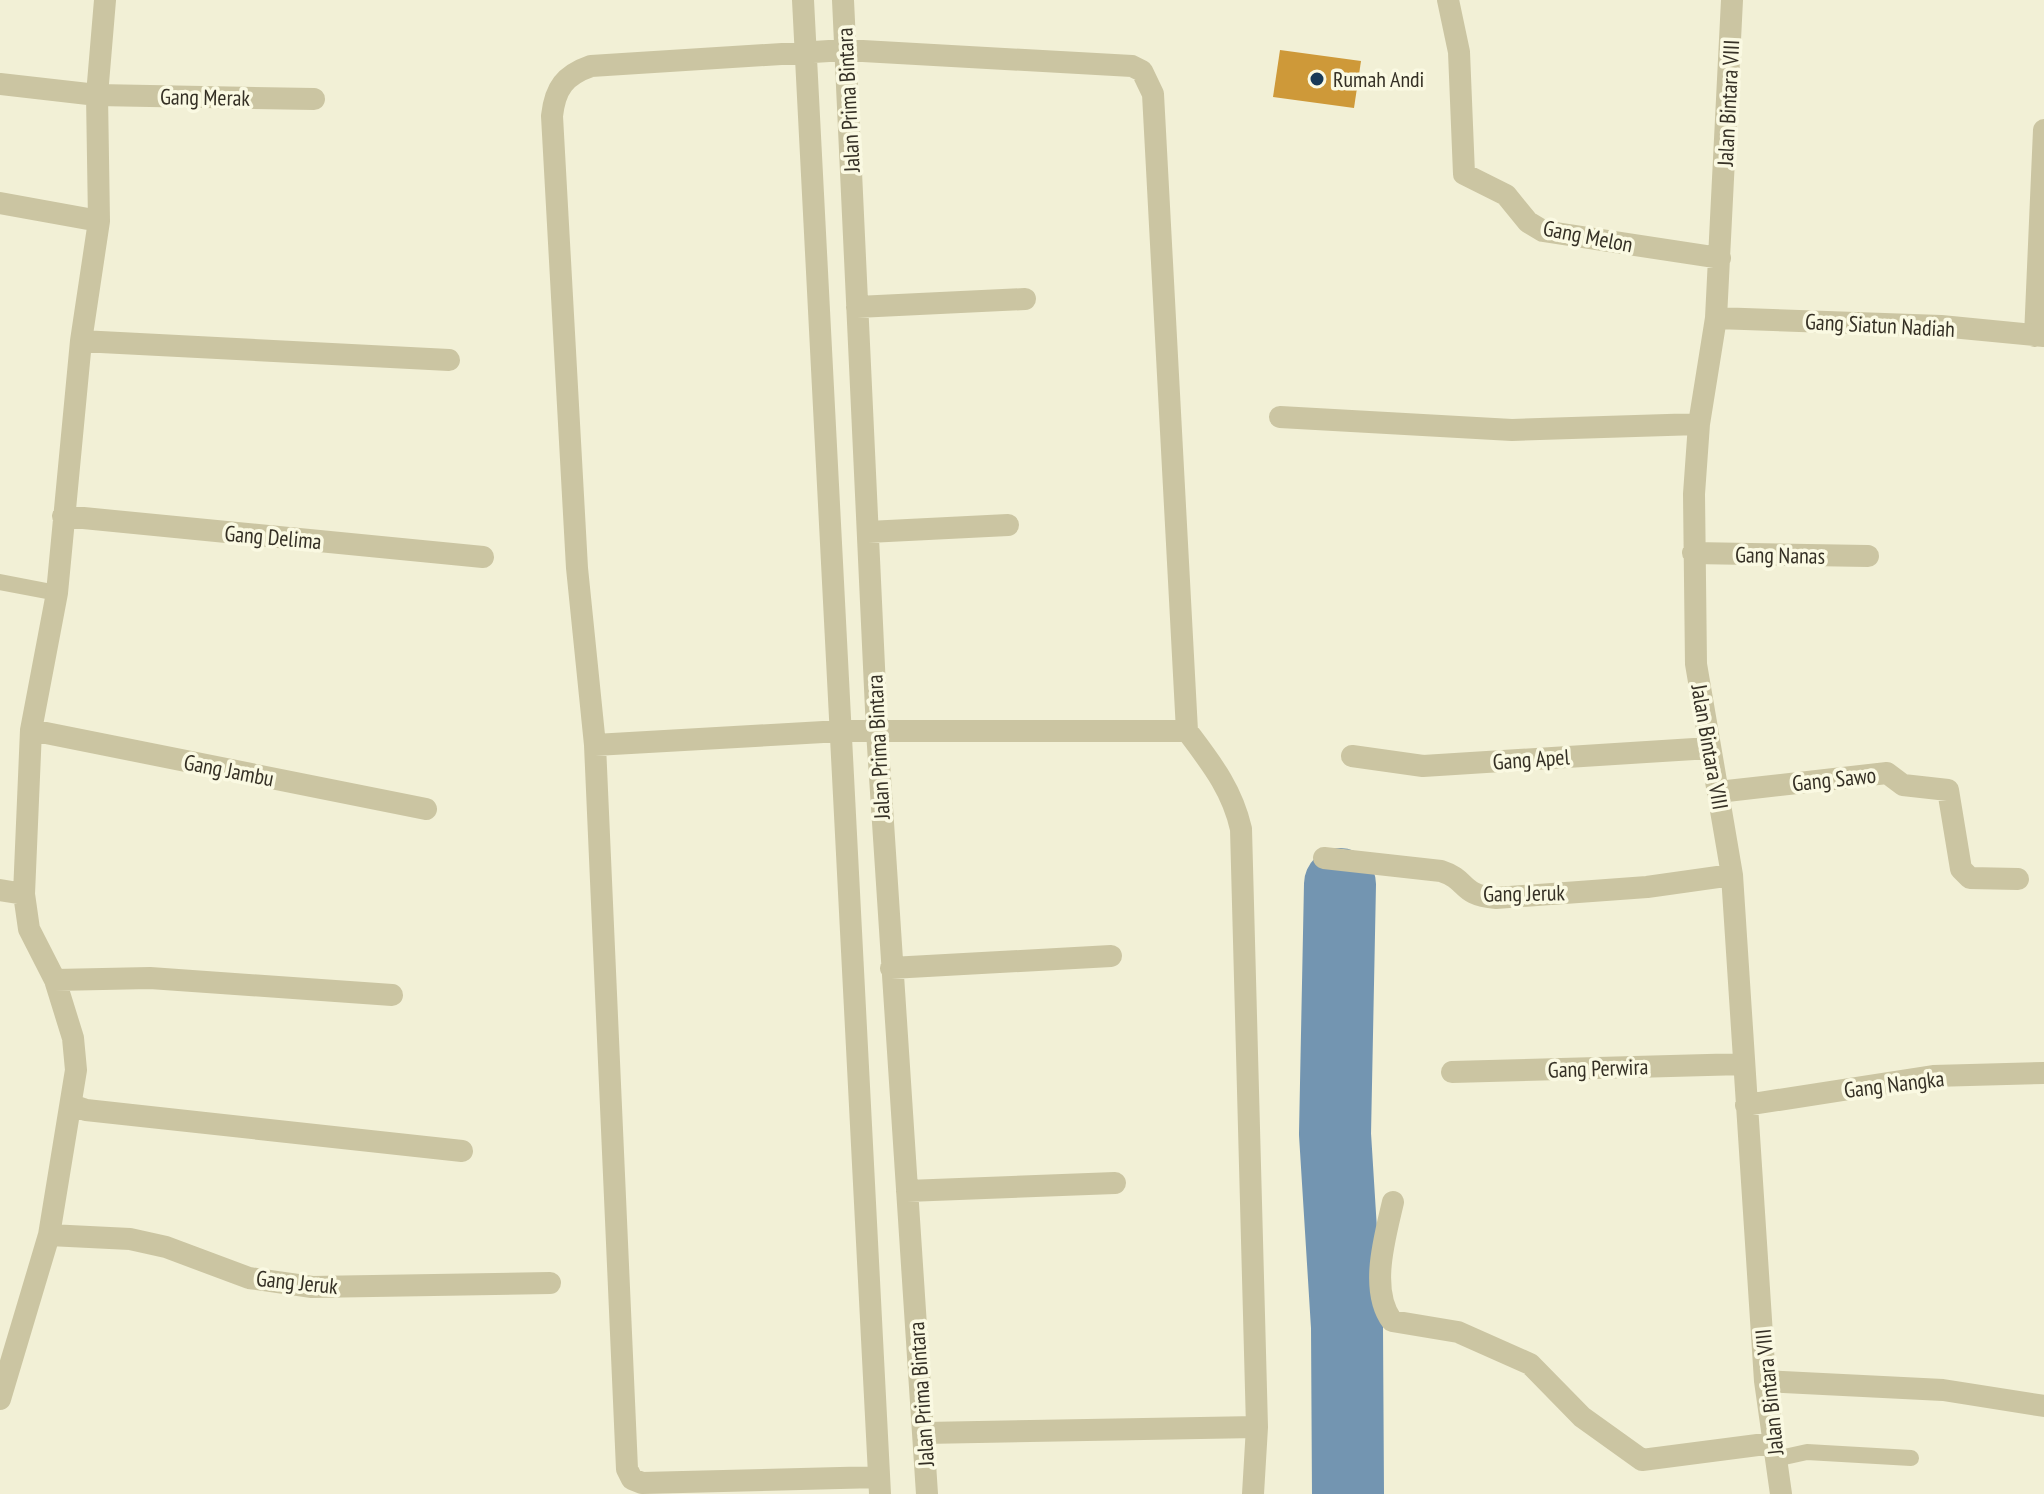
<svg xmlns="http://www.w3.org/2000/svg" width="2044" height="1494" font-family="'PT Sans Narrow',sans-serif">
<rect width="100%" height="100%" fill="#f2f0d6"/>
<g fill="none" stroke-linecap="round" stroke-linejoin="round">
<!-- river -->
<path stroke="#7395b1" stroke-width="72" d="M1340,884L1335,1134L1347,1327L1348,1494"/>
</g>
<!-- building -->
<path fill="#ce9939" d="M1280,50L1361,61L1354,108L1273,97Z"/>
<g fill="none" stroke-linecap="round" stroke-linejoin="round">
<!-- service -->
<path stroke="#cbc5a2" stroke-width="16" d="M0,582L57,593
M1775,1459L1807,1452L1911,1458"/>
<!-- minor -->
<path stroke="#cbc5a2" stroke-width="22" d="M803,0L880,1494
M843,0L877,731L927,1494
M1448,0L1459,52L1464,174L1506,195L1528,222L1543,231L1720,258
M1732,0L1716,318L1699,424L1694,494L1696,664L1732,875L1765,1381L1781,1494
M0,84L97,95L314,99
M0,203L99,221
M857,307L1025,299
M1716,318L1941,326L2044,336
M2035,336L2044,130
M81,341L449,360
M1280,417L1512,430L1699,424
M63,516L483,557
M868,532L1008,525
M1693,553L1868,556
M31,730L426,809
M595,745L841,731H1187C1211,763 1232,789 1241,829L1257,1427L1253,1494
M1352,756L1423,766L1710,748
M1718,792L1887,773L1903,785L1948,790L1961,869L1970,878L2018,879
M1324,858L1441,871C1469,880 1459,895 1496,898L1647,887L1732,875
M0,890L24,894
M891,968L1111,956
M55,980L150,978L392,995
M1452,1072L1744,1064
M71,1105L86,1110L462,1151
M1746,1105L1933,1076L2044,1073
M907,1191L1115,1183
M1393,1202C1385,1237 1369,1290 1392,1321L1458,1332L1530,1364L1582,1417L1642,1460L1773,1443
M49,1235L130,1239L166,1247L249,1278L312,1287L550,1283
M1765,1381L1943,1390L2044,1406
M0,1399L49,1235L76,1070L73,1038L55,980L29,929L24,894L31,730L57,593L81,341L99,221L97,95L105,0
M925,1433L1257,1427
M879,1477L642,1483L632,1479L627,1469L595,745L577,568L552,116C555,88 565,75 591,66L845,50L1132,66L1142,71L1153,94L1187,731"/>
</g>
<!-- markers -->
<circle fill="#183a58" stroke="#faf9e2" stroke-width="3" cx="1317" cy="79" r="8"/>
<g text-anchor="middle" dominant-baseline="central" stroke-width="7" stroke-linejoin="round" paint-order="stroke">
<!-- poi labels -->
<g font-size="22" fill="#353025" stroke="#faf9e2" text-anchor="start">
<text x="1333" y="79">Rumah Andi</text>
</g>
<!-- street labels -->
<g font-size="22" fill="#353025" stroke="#faf9e2">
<text transform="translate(205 97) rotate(1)">Gang Merak</text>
<text transform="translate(848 100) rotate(-93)">Jalan Prima Bintara</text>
<text transform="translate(1728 103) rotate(-87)">Jalan Bintara VIII</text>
<text transform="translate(1588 236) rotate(11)">Gang Melon</text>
<text transform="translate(1880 325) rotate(3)">Gang Siatun Nadiah</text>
<text transform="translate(273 537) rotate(5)">Gang Delima</text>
<text transform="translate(1780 555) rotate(1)">Gang Nanas</text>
<text transform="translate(878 747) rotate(-93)">Jalan Prima Bintara</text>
<text transform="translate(1710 747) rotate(80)">Jalan Bintara VIII</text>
<text transform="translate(1531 759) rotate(-4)">Gang Apel</text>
<text transform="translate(229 770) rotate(11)">Gang Jambu</text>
<text transform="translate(1834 779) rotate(-6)">Gang Sawo</text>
<text transform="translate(1524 893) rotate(-1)">Gang Jeruk</text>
<text transform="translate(1598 1068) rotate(-2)">Gang Perwira</text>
<text transform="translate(1894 1084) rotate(-7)">Gang Nangka</text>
<text transform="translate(297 1282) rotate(6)">Gang Jeruk</text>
<text transform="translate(1769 1392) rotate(-96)">Jalan Bintara VIII</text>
<text transform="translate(921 1394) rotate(-94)">Jalan Prima Bintara</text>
</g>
</g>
</svg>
